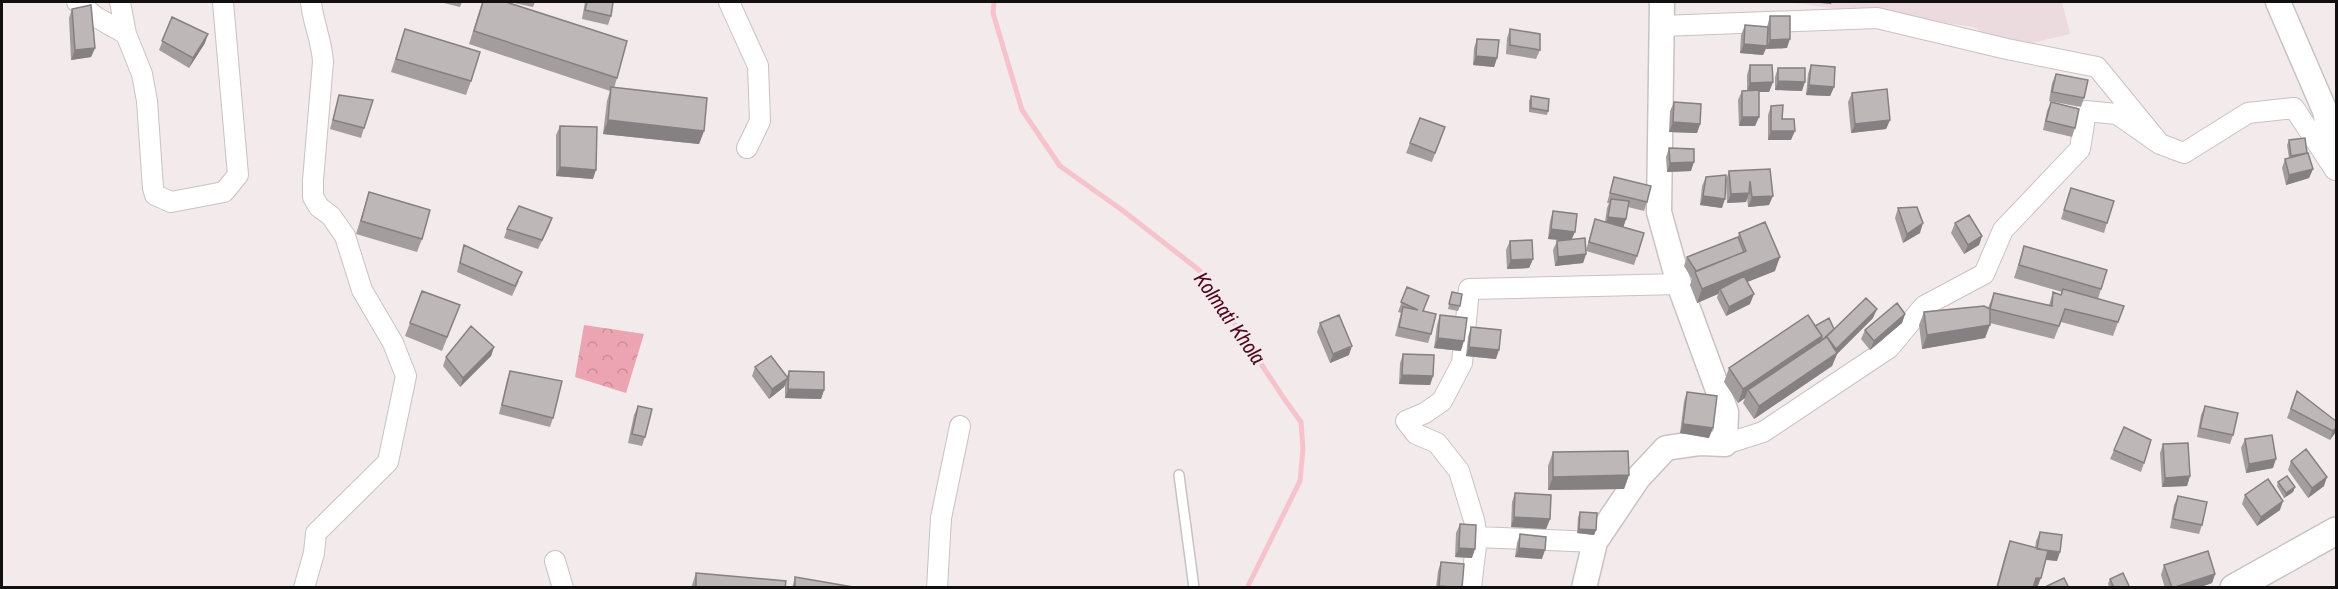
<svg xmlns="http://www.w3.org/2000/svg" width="2338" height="589" font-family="'Archivo Narrow',sans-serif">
<defs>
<pattern id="park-crowns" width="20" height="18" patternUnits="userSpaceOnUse" patternTransform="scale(1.5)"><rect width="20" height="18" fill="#eca4b3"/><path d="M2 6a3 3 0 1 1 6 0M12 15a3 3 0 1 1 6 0" fill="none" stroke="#c98c99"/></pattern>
</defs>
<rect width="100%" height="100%" fill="#f2eaeb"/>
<!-- built -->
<path fill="#ecdbde" d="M1787,2H2062L2070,34L2007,49L1974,27Z"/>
<!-- park -->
<path fill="url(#park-crowns)" d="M584,325L644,334L626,393L575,377Z"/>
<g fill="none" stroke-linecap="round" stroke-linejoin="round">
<!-- stream -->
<path stroke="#f6c2cc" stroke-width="5" d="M994,2L993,13L1022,110L1060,166L1122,210L1199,270L1285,400L1301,422L1303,449L1300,481L1247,588"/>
<!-- service casing -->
<g stroke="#c9c2c3" stroke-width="12">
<path id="service" d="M1179,475L1194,588"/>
</g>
<!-- minor casing -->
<g stroke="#c9c2c3" stroke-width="22">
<path id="minor" d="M77,2L96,17L126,34
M120,2L126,34L142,74L147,101L153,188L155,195L171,202L224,192L238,175L223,2
M729,2L758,66L760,121L747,148
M1661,26L1877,18L2007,49L2097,67L2160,144L2117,114L2086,111L2080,149L2003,230L1984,274L1924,306L1889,348L1763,432L1725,444
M2160,144L2184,153L2248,113L2294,108L2335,170
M1477,537L1474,520L1459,471L1437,443L1416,434L1406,421L1425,413L1442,401L1462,363L1469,289L1679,284
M555,561L563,588
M304,588L314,553L316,533L388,462L406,376L393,343L362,290L345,236L331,216L319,207L313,197V180L323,62C322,41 313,23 311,2
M937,588L941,518L960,426
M1471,588L1477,537L1595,542"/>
</g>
<!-- tertiary casing -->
<g stroke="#c9c2c3" stroke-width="27">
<path id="tertiary" d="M2278,2L2325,111L2336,164
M1584,588L1595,542L1638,478L1666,448L1700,443L1725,444L1726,412L1679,284L1659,212L1662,2"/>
</g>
<!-- secondary casing -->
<g stroke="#c9c2c3" stroke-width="30">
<path id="secondary" d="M2234,588L2336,531"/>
</g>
<!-- service -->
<use href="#service" stroke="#fff" stroke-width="9"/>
<!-- minor -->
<use href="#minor" stroke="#fff" stroke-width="20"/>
<!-- tertiary -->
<use href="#tertiary" stroke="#fff" stroke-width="24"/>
<!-- secondary -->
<use href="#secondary" stroke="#fff" stroke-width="27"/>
</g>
<!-- wall -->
<path fill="#a39d9e" d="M440,2H462L460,7Z
M482,2L617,78L614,88L704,131L699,144L603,134L607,101L610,91L469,44Z
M514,2H535L533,7L514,3Z
M585,2H613L611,16L608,25L582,19Z
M72,9L95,48L91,57L71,60L69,18Z
M1770,16L1787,48L1766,49L1767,46L1763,55L1740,53L1741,35L1745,25L1767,27Z
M172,17L205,43L189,68L159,50Z
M405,29L471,81L466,95L391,72Z
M1510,29L1540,50L1536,59L1506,54L1507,38Z
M1477,39L1497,58L1494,67L1473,65L1474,48Z
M1750,65L1773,82L1769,92H1759V117L1755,126H1739L1738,100L1742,91L1747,90V75Z
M1811,65L1834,87L1830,96L1806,95L1808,74Z
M1778,68L1802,91L1775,90V77Z
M2056,74L2084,98L2081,107L2049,101L2052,83Z
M1852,93L1890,120L1886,129L1851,133L1848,102Z
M339,95L364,128L361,138L330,129Z
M1531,96L1548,111L1547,115L1529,112V101Z
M1674,102L1700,124L1697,133L1669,132L1670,111Z
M2051,102L2075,128L2072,137L2043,130L2047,111Z
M1771,106L1782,119L1791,140H1768V115Z
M1420,118L1445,127L1432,162L1406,153Z
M560,126L593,179L556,176V135Z
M2289,140L2307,153L2313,169L2309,178L2286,185L2282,168L2285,159L2289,158L2287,145Z
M1669,148L1691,171L1667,172L1666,157Z
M1770,169L1769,205L1748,207L1747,197L1746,202L1727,203L1726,181L1722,208L1700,205L1702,186L1706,177L1726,180L1729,171Z
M1614,177L1647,202L1644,211L1628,207L1626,219L1623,227L1637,256L1634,265L1586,251V254L1583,263L1555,266L1553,250L1557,241L1566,240L1548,239L1550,221L1553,211L1572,240L1586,250L1595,219L1605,222L1607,208L1609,203H1607Z
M2071,188L2107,223L2104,233L2061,219Z
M369,192L422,239L417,252L356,234Z
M1898,208L1920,233L1903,243L1895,218Z
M552,218L538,249L504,238L507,229Z
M1955,223L1982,236L1979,245L1964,254L1951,233Z
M1739,233L1775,271L1747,282L1750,304L1726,316L1717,298L1718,294L1697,303L1690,285L1692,279L1684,266L1687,257L1738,237Z
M1510,241L1533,259L1529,268L1507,269L1506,250Z
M464,245L519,281L512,296L457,272Z
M2024,246L2101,289L2098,299L2124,306L2113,336L2061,322L2054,339L1990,323L1985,338L1922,349L1919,325L1924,312L1988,308L1994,293L2049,305L2053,292L2061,295L2062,292L2014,278Z
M1407,287L1423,311L1431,334L1428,343L1395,336L1401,313L1398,312Z
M422,291L460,305L442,351L405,336Z
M1452,292L1460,306L1458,311L1448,309Z
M1905,314L1902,323L1870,350L1861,339L1865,330Z
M1440,315L1461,351L1434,348L1437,325Z
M1873,318L1837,354L1832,366L1754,419L1743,403L1745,398L1738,403L1724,382L1729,368L1815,326L1834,329Z
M1320,323L1349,355L1330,363L1317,332Z
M1471,327L1496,359L1466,356L1468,337Z
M494,347L491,356L460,387L443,366L446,357Z
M1403,354L1433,376L1430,385L1399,384L1400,363Z
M755,367L787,376L789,371L824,390L821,399L785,398V384L784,387L769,399L752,376Z
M510,371L553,418L550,427L499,414L507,380Z
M2297,391L2337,422V429L2335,433L2330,440L2287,418Z
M1687,392L1709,438L1680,433L1684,401Z
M638,406L645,437L642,446L628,443L634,415Z
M2205,406L2233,435L2230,444L2197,437L2201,415Z
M2245,439L2273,468L2246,473L2241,448Z
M2163,444L2190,476L2187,486L2162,487L2160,453Z
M2114,450L2144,463L2141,472L2110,459Z
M1553,452L1629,475L1624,489L1548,490V466Z
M2291,461L2324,486L2308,498L2288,470Z
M2278,482L2295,487L2293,492L2284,498L2277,486Z
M1515,493L1550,519L1546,529L1511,527L1512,502Z
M2245,495L2280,510L2257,526L2242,504Z
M2178,496L2202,525L2199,534L2170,528L2174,505Z
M1580,512L1596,530L1594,535L1577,533L1578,517Z
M1460,524L1472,558L1455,557L1456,533Z
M2040,532L2057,561L2046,560L2037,588H1996L2005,555L2010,541L2035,548L2036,541Z
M1520,534L1542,559L1515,557L1517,543Z
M1441,562L1462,588H1436L1438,571Z
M2164,565L2215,574L2212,583L2198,588H2165L2161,575Z
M696,573L785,588H691Z
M795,577L859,588H792Z
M2110,579L2130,588H2110L2108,584Z"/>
<!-- shaded-wall -->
<path fill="#858081" d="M1809,2H1832L1831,4Z
M208,34L205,43L189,68L193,58Z
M1790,39L1787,48L1766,49L1770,40Z
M1744,44L1767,46L1763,55L1740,53Z
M95,48L91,57L71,60L75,50Z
M1476,56L1497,58L1494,67L1473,65Z
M1778,81L1805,82L1802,91L1775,90Z
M1773,82L1769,92H1747L1750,83Z
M1809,85L1834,87L1830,96L1806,95Z
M1742,117H1759L1755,126H1739Z
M608,120L704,131L699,144L603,134Z
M1890,120L1886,129L1851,133L1855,124Z
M1673,122L1700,124L1697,133L1669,132Z
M1771,131H1795L1791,140H1768Z
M1694,162L1691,171L1667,172L1670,163Z
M560,167L596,170L593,179L556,176Z
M2313,169L2309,178L2286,185L2289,175Z
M1749,193L1746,202L1727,203L1731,194Z
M1703,196L1725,199L1722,208L1700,205Z
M1773,196L1769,205L1748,207L1752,197Z
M1608,217L1626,219L1623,228L1605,226Z
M552,218L549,227L538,249L542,240Z
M1923,223L1920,233L1903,243L1907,234Z
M1551,229L1575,232L1571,241L1548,239Z
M1982,236L1979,245L1964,254L1968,245Z
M1586,254L1583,263L1555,266L1558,257Z
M1780,257L1775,271L1722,292L1720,289L1718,294L1697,303L1702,289Z
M1533,259L1529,268L1507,269L1511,260Z
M1754,294L1750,304L1726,316L1729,307Z
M1877,309L1873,318L1837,354L1832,366L1754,419L1759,406L1836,349Z
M1905,314L1902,323L1870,350L1874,341Z
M1990,325L1985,338L1922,349L1927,335Z
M1822,336L1817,350L1748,390L1745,398L1738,403L1743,389Z
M1438,338L1464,341L1461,351L1434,348Z
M1352,346L1349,355L1330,363L1333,354Z
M494,347L491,356L460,387L463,378Z
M1469,347L1499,350L1496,359L1466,356Z
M1402,375L1433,376L1430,385L1399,384Z
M788,378L784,387L769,399L772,389Z
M788,389L824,390L821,399L785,398Z
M1683,424L1713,428L1709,438L1680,433Z
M2337,427L2335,433L2330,440L2333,431Z
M2276,459L2273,468L2246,473L2249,464Z
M1629,475L1624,489L1548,490L1553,477Z
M2190,476L2187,486L2162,487L2165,478Z
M2327,477L2324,486L2308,498L2312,488Z
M2295,487L2293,492L2284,498L2286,493Z
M2283,501L2280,510L2257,526L2261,517Z
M1514,517L1550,519L1546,529L1511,527Z
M1579,529L1596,530L1594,535L1577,533Z
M1459,548L1475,549L1472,558L1455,557Z
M1519,548L1545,550L1542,559L1515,557Z
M2037,549L2060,552L2057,561L2034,558Z
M2215,574L2212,583L2198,588H2173Z
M2036,578H2041L2037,588H2032Z"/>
<!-- building -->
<path fill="#beb7b8" stroke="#858081" stroke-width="1.5" d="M483,2H506L627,41L617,78L474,31Z
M587,2H613L611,16L585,10Z
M91,5L95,48L75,50L72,9Z
M1770,16H1790V39L1770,40Z
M172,17L208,34L193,58L162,41Z
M1745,25L1768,27L1767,46L1744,44Z
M405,29L480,52L471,81L396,59Z
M1510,29L1540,34V50L1510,45Z
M1477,39L1499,40L1497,58L1476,56Z
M1750,65H1772L1773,82L1750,83Z
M1811,65L1835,67L1834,87L1809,85Z
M1778,68H1805V82L1778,81Z
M2056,74L2088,80L2084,98L2052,92Z
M611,87L707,98L704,131L608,120Z
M1887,89L1890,120L1855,124L1852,93Z
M1759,90V117H1742V91Z
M339,95L373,100L364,128L333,120Z
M1531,96L1549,99L1548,111L1531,108Z
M1674,102L1701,104L1700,124L1673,122Z
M2051,102L2079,109L2075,128L2046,121Z
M1783,105L1782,119H1794L1795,131H1771V106Z
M1420,118L1445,127L1435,153L1410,143Z
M560,126L597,127L596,170L560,167Z
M2305,138L2307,153L2291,156L2289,140Z
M1669,148L1694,149V162L1670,163Z
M2308,153L2313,169L2289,175L2285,159Z
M1770,169L1773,196L1752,197L1750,181L1749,193L1731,194L1729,171Z
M1726,175L1725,199L1703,196L1706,177Z
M1614,177L1651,186L1647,202L1610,193Z
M2071,188L2114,201L2107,223L2064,210Z
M369,192L430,210L422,239L361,221Z
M1611,199L1629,201L1626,219L1608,217Z
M519,206L552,218L542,240L507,229Z
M1917,207L1923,223L1907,234L1898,208Z
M1553,211L1577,214L1575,232L1551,229Z
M1969,215L1982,236L1968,245L1955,223Z
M1595,219L1644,233L1637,256L1589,242Z
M1765,222L1780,257L1702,289L1695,272L1746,251L1739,233Z
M1738,237L1744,252L1696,271L1687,257Z
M1585,238L1586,254L1558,257L1557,241Z
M1532,240L1533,259L1511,260L1510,241Z
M464,245L522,272L515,286L460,263Z
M2024,246L2107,270L2101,289L2019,265Z
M1744,276L1754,294L1729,307L1720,289Z
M1407,287L1429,296L1423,311L1436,314L1431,334L1399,327L1403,307L1418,310L1401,302Z
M2063,289L2124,306L2118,322L2065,309L2059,326L1990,309L1994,293L2052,306L2053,292L2061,295Z
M422,291L460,305L447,337L410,323Z
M1452,292L1462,294L1460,306L1449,304Z
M1866,298L1877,309L1836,349L1827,337L1825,338Z
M1897,303L1905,314L1874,341L1865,330Z
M1984,306L1990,309V325L1927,335L1924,312Z
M1339,315L1352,346L1333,354L1320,323Z
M1440,315L1467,318L1464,341L1438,338Z
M1808,315L1822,336L1743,389L1729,368Z
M1829,318L1834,329L1821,341L1822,336L1815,326Z
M471,326L494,347L463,378L446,357Z
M1471,327L1501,330L1499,350L1469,347Z
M1827,337L1837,353L1759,406L1748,390Z
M1403,354L1434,355L1433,376L1402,375Z
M771,356L788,378L772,389L755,367Z
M510,371L562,381L553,418L502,405Z
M789,371L824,372V390L788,389Z
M2297,391L2337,422V427L2333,431L2291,409Z
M1687,392L1717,396L1713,428L1683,424Z
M638,406L652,409L645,437L632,434Z
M2205,406L2238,413L2233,435L2200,428Z
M2124,427L2151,440L2144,463L2114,450Z
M2272,435L2276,459L2249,464L2245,439Z
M2188,443L2190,476L2165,478L2163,444Z
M2306,449L2327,477L2312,488L2291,461Z
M1628,451L1629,475L1553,477V452Z
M2287,476L2295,487L2286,493L2278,482Z
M2268,479L2283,501L2261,517L2245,495Z
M1515,493L1551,495L1550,519L1514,517Z
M2178,496L2207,502L2202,525L2173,519Z
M1580,512L1597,513L1596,530L1579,529Z
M1460,524L1476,525L1475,549L1459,548Z
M2040,532L2062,535L2060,552L2037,549Z
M1520,534L1546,537L1545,550L1519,548Z
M2010,541L2048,551L2041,578H2036L2033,588H1997Z
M2208,551L2215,574L2172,588L2164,565Z
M1441,562L1464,564L1462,588L1439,586Z
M696,573L786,581L785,588H696Z
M2123,573L2130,588H2114L2110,579Z
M795,577L859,588H795Z
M2064,578L2069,588H2047V586Z"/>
<g text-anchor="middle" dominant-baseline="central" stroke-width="6" stroke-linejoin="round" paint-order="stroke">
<!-- water labels -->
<g font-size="21" font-style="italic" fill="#500622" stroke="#f2eaeb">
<text transform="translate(1230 318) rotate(55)">Kolmati Khola</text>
</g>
</g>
<!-- border -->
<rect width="2338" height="589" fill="none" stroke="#120f10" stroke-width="6"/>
</svg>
